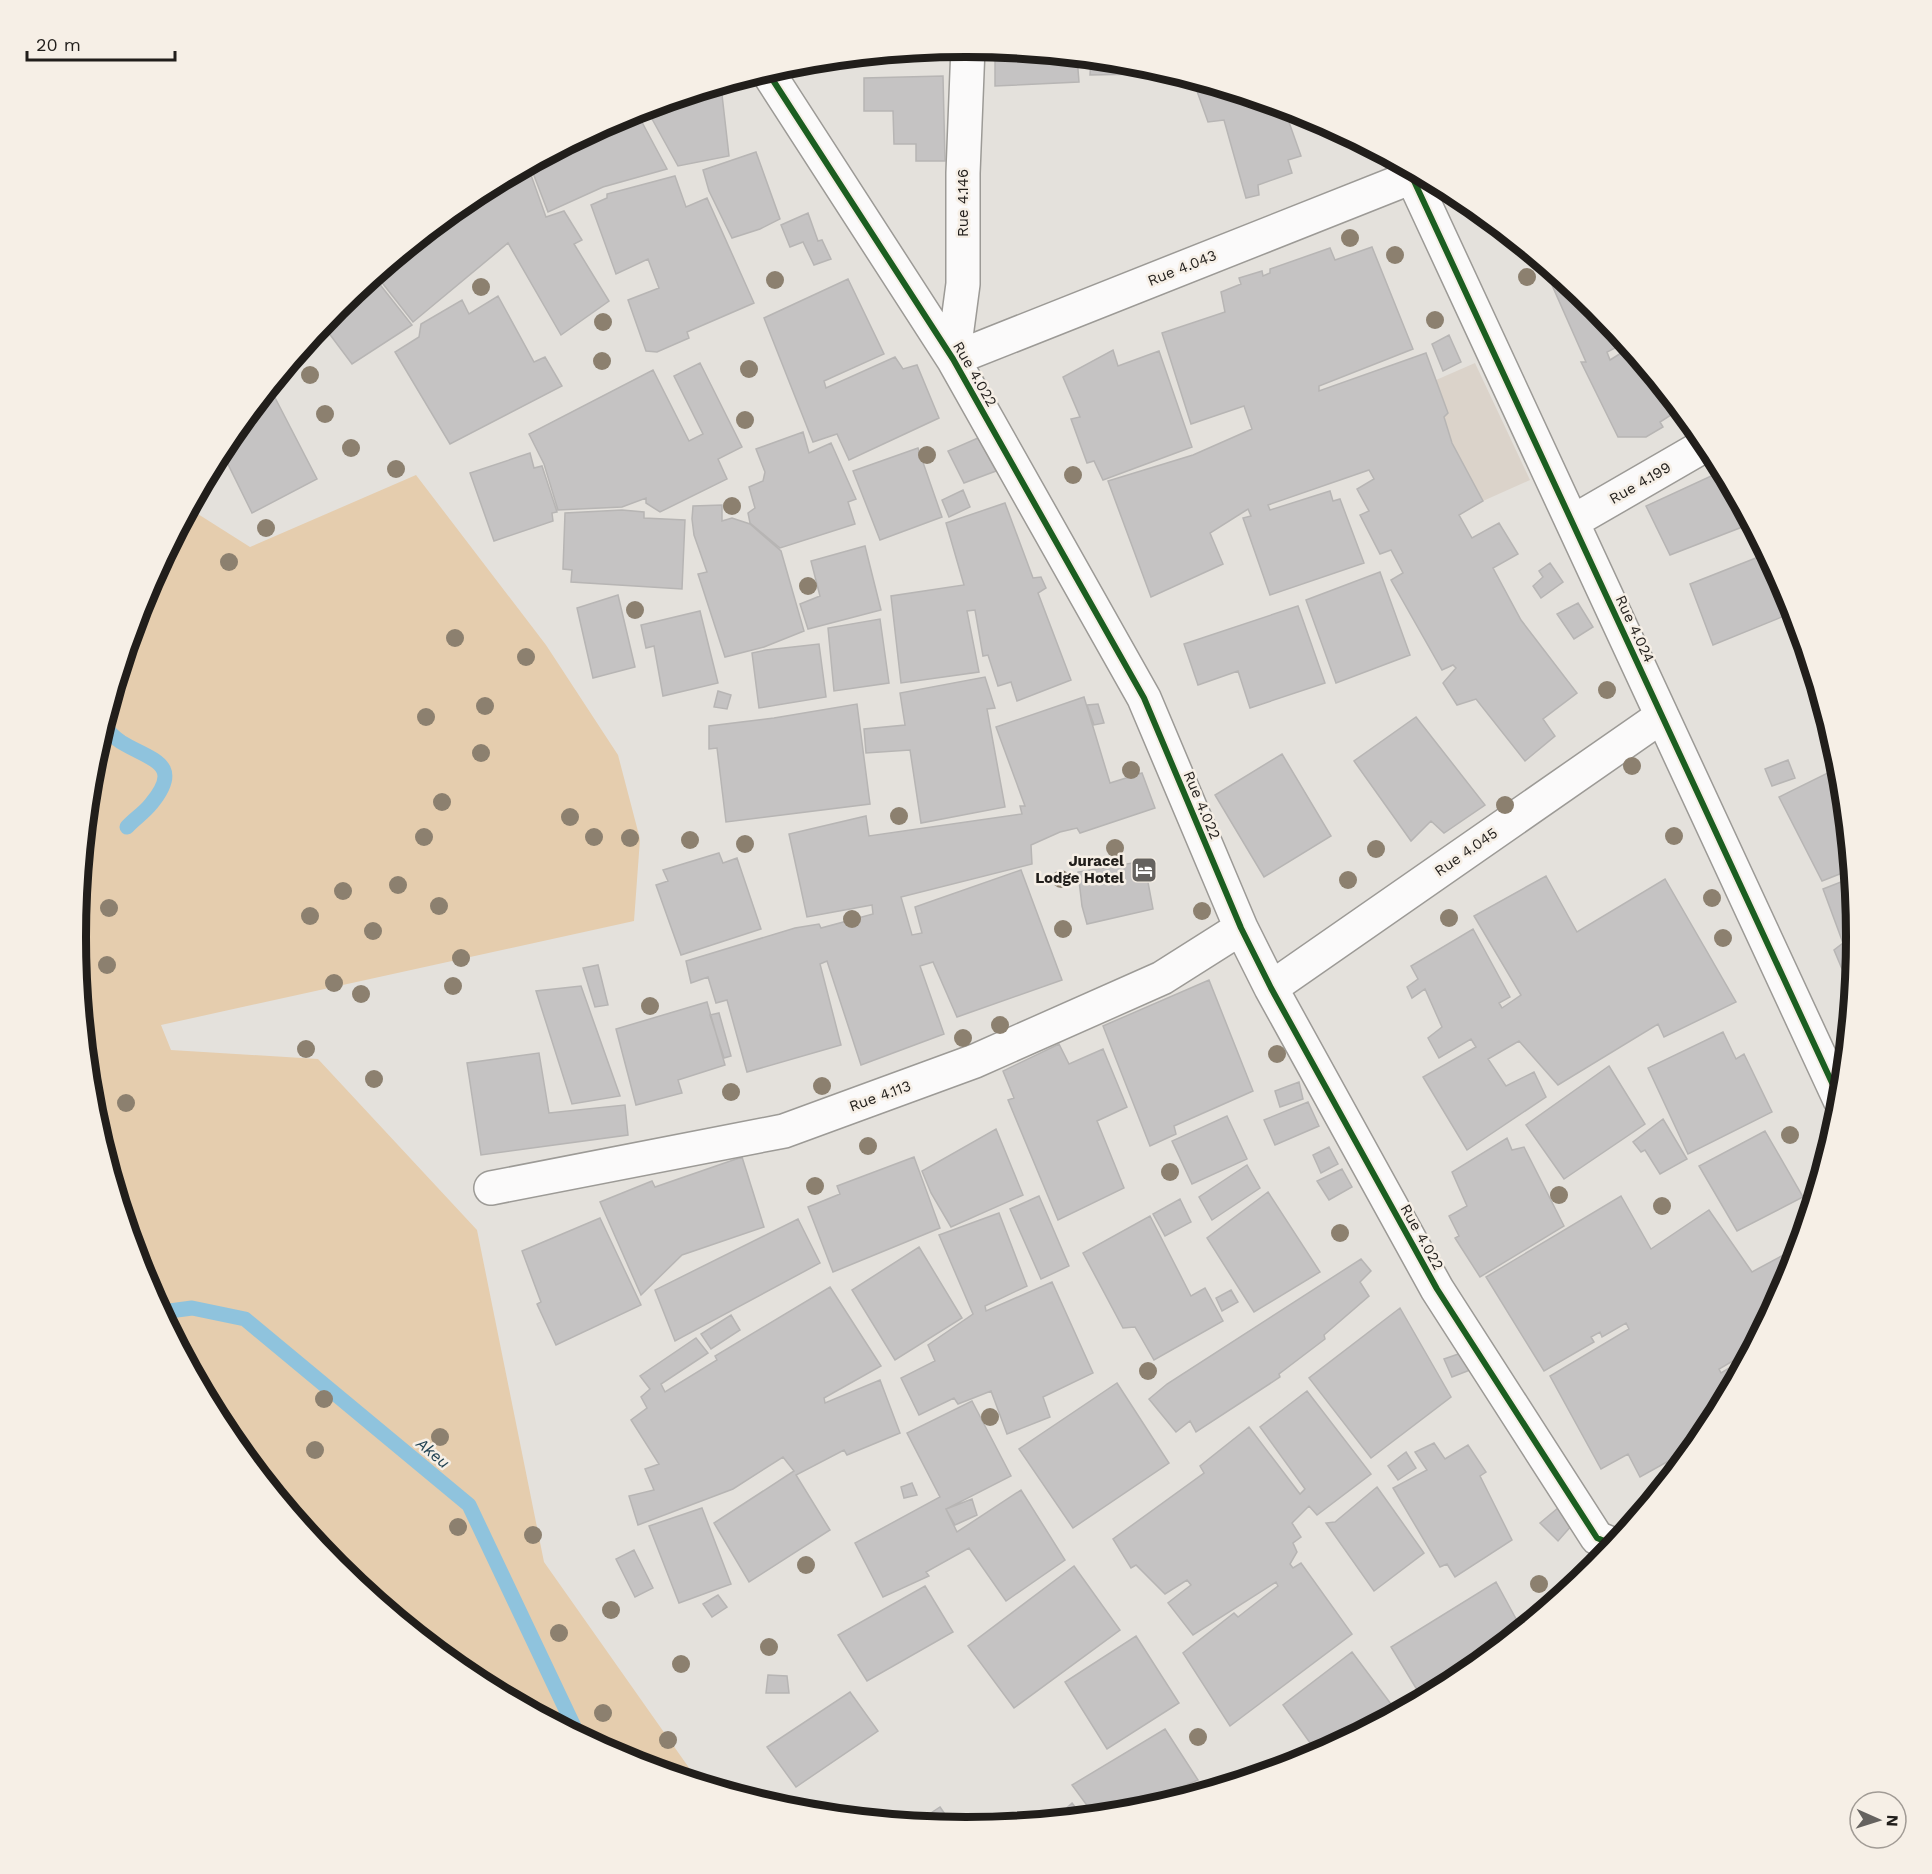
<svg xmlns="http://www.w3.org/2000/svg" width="1932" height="1874" font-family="'Work Sans',sans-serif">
<rect width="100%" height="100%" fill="#e4e1dc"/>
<!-- built -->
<path fill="#dbd3ca" d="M1475,363L1530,480L1483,501L1452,443L1444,417L1448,413L1436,380Z"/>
<!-- green -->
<path fill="#e5cdae" d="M416,475L546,645L618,755L640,839L634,921L161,1025L171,1050L318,1059L477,1230L544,1562L699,1782L625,1760L471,1677L336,1566L225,1431L143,1277L93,1110L76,937L93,763L143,596L190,509L250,547Z"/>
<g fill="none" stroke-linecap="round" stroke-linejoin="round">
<!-- stream -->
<path stroke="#8fc3dd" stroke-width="15" d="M104,726C109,732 115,738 121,742C150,760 185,763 151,804C144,813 134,819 127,827
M162,1312L192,1308L245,1319L469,1505L578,1735"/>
</g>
<!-- building -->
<path fill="#c5c3c3" stroke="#b7b5b4" stroke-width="1.5" d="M958,47L959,52L883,56V55Z
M995,49L1077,57L1079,82L995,86Z
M1091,59L1140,64H1142V74L1090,75Z
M943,76L945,161H916V144H894L893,111H864V78Z
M1193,80L1284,108L1301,156L1288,160L1292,173L1258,185L1259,195L1246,198L1224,120L1208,122Z
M721,86L729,156L678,166L646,108Z
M636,111L667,169L603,187L548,212L533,173L549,163L545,157L626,114Z
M756,152L780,219L760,229L732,238L709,191L703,170Z
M526,167L531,175L546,217L564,211L582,240L574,244L609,301L561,335L508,243L413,322L376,275L472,196Z
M675,176L686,207L707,198L754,303L687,332L689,338L657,352L646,351L628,300L659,288L648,259L616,274L591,205L607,198V194Z
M808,213L818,241L822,240L831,259L814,265L803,242L790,247L781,225Z
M1372,247L1413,349L1319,386V391L1426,353L1448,413L1444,417L1452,443L1483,501L1459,515L1472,538L1499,523L1518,554L1493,568L1521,620L1577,693L1543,719L1555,736L1525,761L1476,699L1457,705L1443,683L1456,668L1453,665L1442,670L1391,580L1403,573L1391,550L1380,554L1360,515L1369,511L1357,489L1374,479L1369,470L1268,505L1270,510L1330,491L1333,501L1340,499L1364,563L1270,595L1243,518L1251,516L1248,509L1210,533L1223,564L1151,597L1108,481L1193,455L1252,429L1244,406L1191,424L1162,333L1225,312L1221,292L1241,284L1239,278L1262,271L1263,276L1270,273V269L1330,248L1335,260Z
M1554,273L1596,308L1625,343L1607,352L1610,360L1629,348L1663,389L1664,392L1660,394L1671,415L1660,422L1663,427L1646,437H1618L1581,362H1586L1548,276Z
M374,277L412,325L352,364L322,324L337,307Z
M848,279L884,354L824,381L826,388L895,357L903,369L917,365L939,418L849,460L837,434L813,442L764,318Z
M498,296L534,362L545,357L562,386L450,444L395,352L419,337L421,324L462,300L469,314Z
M1449,335L1461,362L1443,371L1432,344Z
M1113,350L1118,366L1159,351L1192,447L1103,480L1094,461L1087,463L1071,419L1080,417L1063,377Z
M700,363L742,447L718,459L727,479L660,512L646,503V498L622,507L558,510L544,464L529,434L653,370L689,441L703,434L674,376Z
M270,388L317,479L252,513L221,450L226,442Z
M803,432L809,453L831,443L856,499L848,502L855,524L780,548L750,523L748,513L755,508L749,487L763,481L765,472L756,449Z
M978,438L996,471L964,483L948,451Z
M918,448L942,517L880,540L853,471Z
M530,453L534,468L542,466L557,512L552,513L553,521L494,541L470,473Z
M1722,471L1750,524L1670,555L1646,506Z
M963,490L970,507L949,517L942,500Z
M1005,503L1033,578L1041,577L1046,588L1038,593L1071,680L1017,701L1011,682L998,686L988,655L983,656L975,610L967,611L979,672L901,683L891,596L964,585L946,523Z
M722,505V521L732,518L750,524L781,551L804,631L764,647L725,657L698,574L707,572L694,535L692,519L693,506Z
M622,510L644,512V518L685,520L682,589L571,582L572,570L563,569L565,513Z
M865,546L881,610L808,629L800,604L820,596L811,561Z
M1766,554L1789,597L1794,612L1713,645L1690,584Z
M1550,563L1563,582L1541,598L1533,586L1543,577L1539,571Z
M1380,572L1410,655L1336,683L1306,600Z
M618,595L635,667L593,678L577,608Z
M1578,603L1593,627L1574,639L1557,614Z
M1298,606L1325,683L1250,708L1238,671L1198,685L1184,644Z
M700,611L718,683L663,696L654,646L646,648L641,625Z
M880,619L889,683L834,691L828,628Z
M819,644L826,697L759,708L752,653L766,650Z
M985,677L995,708L987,709L1005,807L921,823L910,750L866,753L864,729L905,725L900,693Z
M718,691L731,695L727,709L714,707Z
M1084,697L1110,783L1142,773L1155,808L1080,833L1077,828L1060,832L1031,845L1032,864L901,897L912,935L922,933L915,907L1021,870L1062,980L957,1017L933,962L920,966L944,1034L861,1065L827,961L820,964L841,1045L747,1072L727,1000L716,1003L708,977L691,983L686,961L795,928L819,924L821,928L873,914L872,905L807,917L789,834L866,816L869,836L1022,814L1020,806H1025L996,727Z
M857,704L870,804L726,822L717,748L709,749V726L774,718Z
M1098,704L1104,723L1094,725L1087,705Z
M1416,717L1485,805L1444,833L1431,821L1411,841L1354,761Z
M1831,735L1839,764L1850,870L1822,881L1779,797L1836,769L1822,739Z
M1282,754L1331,836L1264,877L1215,795Z
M1788,760L1795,778L1772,786L1765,769Z
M719,853L723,863L737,858L761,929L681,955L656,885L668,881L663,870Z
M1144,861L1153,909L1087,924L1082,906L1078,872Z
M1546,876L1577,932L1665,879L1736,1002L1664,1037L1658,1024L1558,1085L1519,1041L1488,1059L1506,1086L1534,1072L1546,1097L1467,1150L1423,1077L1476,1047L1471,1039L1439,1058L1428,1038L1442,1027L1425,989L1412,998L1407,987L1418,979L1411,966L1473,929L1510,997L1499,1003L1502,1008L1521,995L1474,916Z
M1851,878L1856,937L1853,973L1850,974L1847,968L1842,969L1834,950L1843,943L1823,889Z
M598,965L608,1005L595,1007L583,968Z
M1209,980L1253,1091L1174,1126L1176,1134L1150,1146L1103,1026Z
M581,986L620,1096L572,1104L536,991Z
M707,1002L725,1065L678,1080L682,1093L636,1105L616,1029Z
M719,1013L731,1056L724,1058L710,1015Z
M1723,1032L1736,1059L1744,1054L1772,1112L1688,1154L1648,1068Z
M1059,1044L1069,1064L1103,1049L1127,1107L1097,1121L1124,1188L1058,1220L1008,1100L1014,1098L1003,1071Z
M539,1053L549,1113L625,1105L628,1135L481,1155L467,1063Z
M1609,1066L1645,1124L1564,1179L1526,1125Z
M1299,1082L1303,1099L1280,1107L1275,1091Z
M1308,1102L1319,1126L1275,1145L1264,1120Z
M1227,1116L1247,1159L1192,1184L1172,1141Z
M1663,1119L1687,1159L1660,1174L1645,1150L1641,1152L1633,1142Z
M996,1129L1023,1195L951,1227L931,1193L922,1171Z
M1765,1131L1803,1197L1737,1231L1699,1166Z
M1507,1138L1512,1150L1524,1147L1564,1226L1480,1277L1455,1238L1459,1236L1449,1216L1467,1206L1452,1172Z
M1329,1147L1338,1164L1321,1173L1313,1155Z
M742,1157L764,1227L682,1255L641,1295L600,1202L652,1181L655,1187Z
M914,1157L940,1228L833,1272L808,1207L840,1194L837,1186Z
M1247,1165L1260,1188L1212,1220L1199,1197Z
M1342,1169L1352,1187L1329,1200L1317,1181Z
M1268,1192L1320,1272L1254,1312L1207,1238Z
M1039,1196L1069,1266L1041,1279L1010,1209Z
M1621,1196L1651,1249L1709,1210L1752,1272L1798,1247L1789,1278L1780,1295L1776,1289L1767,1293L1774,1306L1750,1351L1719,1369L1721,1373L1746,1358L1706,1432L1679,1465L1674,1458L1640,1477L1628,1454L1601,1469L1550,1376L1629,1329L1626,1323L1602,1337L1600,1332L1591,1337L1594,1342L1544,1371L1486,1277Z
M1180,1199L1191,1222L1165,1236L1153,1214Z
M999,1213L1027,1286L985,1306L986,1311L1052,1282L1093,1373L1043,1397L1050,1417L1007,1434L991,1391L958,1404L954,1398L919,1415L901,1378L935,1361L928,1345L973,1314L939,1235Z
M1150,1216L1191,1296L1205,1288L1223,1321L1154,1360L1135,1327L1123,1328L1083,1253Z
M600,1218L641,1305L556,1345L537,1304L541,1302L522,1251Z
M798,1219L820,1263L675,1341L655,1290Z
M919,1247L962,1318L895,1360L852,1290Z
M1361,1259L1371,1271L1360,1282L1369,1296L1324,1335L1325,1339L1279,1374L1280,1377L1196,1432L1190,1421L1176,1432L1149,1399L1167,1384Z
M830,1287L881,1366L824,1398L825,1403L880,1380L900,1433L847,1455L844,1450L796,1475L830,1530L749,1582L714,1523L794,1471L783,1457L733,1489L638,1525L629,1496L654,1490L645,1469L659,1464L631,1420L647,1408L641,1397L650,1389L640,1376L696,1338L708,1353L661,1384L665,1392L717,1360L715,1356Z
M1231,1290L1238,1302L1222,1311L1216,1298Z
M1400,1308L1451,1397L1371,1458L1309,1378Z
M731,1315L740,1330L711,1349L701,1334Z
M1467,1351L1475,1368L1452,1377L1444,1359Z
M1117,1383L1169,1463L1073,1528L1019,1449Z
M1307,1391L1371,1474L1317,1515L1309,1506L1292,1523L1301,1537L1293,1543L1297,1552L1290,1564L1293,1568L1301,1563L1352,1634L1230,1726L1183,1653L1234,1613L1238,1617L1278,1586L1276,1582L1193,1635L1168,1603L1191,1585L1187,1580L1165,1594L1136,1565L1131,1568L1113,1539L1204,1473L1200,1466L1249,1427L1300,1494L1305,1489L1260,1427Z
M972,1401L1011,1476L946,1509L957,1532L1021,1490L1065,1560L1006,1601L969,1548L926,1572L929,1576L883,1597L855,1543L940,1497L907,1433Z
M1434,1443L1445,1459L1468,1445L1486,1472L1480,1476L1512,1540L1455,1577L1447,1564L1440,1567L1393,1488L1427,1470L1415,1452Z
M1406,1452L1416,1468L1398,1480L1388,1466Z
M912,1483L917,1495L904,1498L901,1487Z
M1377,1487L1424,1553L1374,1591L1326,1523L1335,1522Z
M972,1499L977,1515L955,1525L946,1509Z
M702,1508L731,1584L679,1603L649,1526Z
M1558,1508L1573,1524L1558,1541L1540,1523Z
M634,1550L653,1588L635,1597L616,1559Z
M1074,1566L1120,1630L1014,1708L968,1646Z
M1496,1582L1521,1628L1460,1678L1422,1698L1391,1647Z
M925,1586L953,1632L867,1681L838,1635Z
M718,1595L727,1607L712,1617L703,1604Z
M1136,1636L1179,1703L1107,1749L1065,1682Z
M1352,1652L1397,1712L1318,1754L1283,1705Z
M768,1675L787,1676L789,1693H766Z
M850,1692L878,1731L796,1787L767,1747Z
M1165,1729L1198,1780L1179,1788L1184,1797L1139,1810L1094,1815L1072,1785Z
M1072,1803L1082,1816L1055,1819Z
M940,1807L953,1826L916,1823Z"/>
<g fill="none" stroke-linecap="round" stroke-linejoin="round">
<!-- minor casing -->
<g stroke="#9c9a96" stroke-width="36">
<path id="minor" d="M968,47L963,173V284L953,359L1412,177
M767,71L953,359L1144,698L1241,928L1271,988L1437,1289L1597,1538L1614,1545
M1408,168L1840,1100
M1572,522L1707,444
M1271,988L1662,716
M491,1188L784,1131L975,1061L1162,978L1241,928"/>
</g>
<!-- minor -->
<use href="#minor" stroke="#fbfafa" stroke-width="33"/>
<!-- cycleway casing -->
<g stroke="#f6efe6" stroke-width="10">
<path id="cycleway" d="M767,71L953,359L1144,698L1241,928L1271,988L1437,1289L1597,1538L1614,1545
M1408,168L1840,1100"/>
</g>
<!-- cycleway -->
<use href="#cycleway" stroke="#1b5e20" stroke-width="6"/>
</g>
<!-- trees -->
<g fill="#8c806f">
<circle cx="1350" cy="238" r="9"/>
<circle cx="1395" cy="255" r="9"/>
<circle cx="1527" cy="277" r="9"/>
<circle cx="775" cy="280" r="9"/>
<circle cx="481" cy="287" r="9"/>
<circle cx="1435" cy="320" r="9"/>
<circle cx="603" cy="322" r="9"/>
<circle cx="602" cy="361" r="9"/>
<circle cx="749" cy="369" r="9"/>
<circle cx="310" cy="375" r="9"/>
<circle cx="325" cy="414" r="9"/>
<circle cx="745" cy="420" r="9"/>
<circle cx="351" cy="448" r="9"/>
<circle cx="927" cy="455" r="9"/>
<circle cx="396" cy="469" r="9"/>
<circle cx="1073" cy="475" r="9"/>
<circle cx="732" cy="506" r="9"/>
<circle cx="266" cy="528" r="9"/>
<circle cx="229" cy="562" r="9"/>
<circle cx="808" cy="586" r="9"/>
<circle cx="635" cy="610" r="9"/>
<circle cx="455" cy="638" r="9"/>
<circle cx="526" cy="657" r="9"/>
<circle cx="1607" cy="690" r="9"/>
<circle cx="485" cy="706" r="9"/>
<circle cx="426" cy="717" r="9"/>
<circle cx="481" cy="753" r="9"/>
<circle cx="1632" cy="766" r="9"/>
<circle cx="1131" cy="770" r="9"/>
<circle cx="442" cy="802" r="9"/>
<circle cx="1505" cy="805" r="9"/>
<circle cx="899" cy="816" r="9"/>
<circle cx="570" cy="817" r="9"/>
<circle cx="1674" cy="836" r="9"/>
<circle cx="424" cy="837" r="9"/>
<circle cx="594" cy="837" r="9"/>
<circle cx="630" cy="838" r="9"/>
<circle cx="690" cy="840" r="9"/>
<circle cx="745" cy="844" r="9"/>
<circle cx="1115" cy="848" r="9"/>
<circle cx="1376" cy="849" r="9"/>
<circle cx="1061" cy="879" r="9"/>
<circle cx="1348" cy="880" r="9"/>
<circle cx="398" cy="885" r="9"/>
<circle cx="343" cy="891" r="9"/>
<circle cx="1712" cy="898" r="9"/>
<circle cx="439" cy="906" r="9"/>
<circle cx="109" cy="908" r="9"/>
<circle cx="1202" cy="911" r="9"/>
<circle cx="310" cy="916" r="9"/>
<circle cx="1449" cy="918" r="9"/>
<circle cx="852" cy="919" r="9"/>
<circle cx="1063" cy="929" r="9"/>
<circle cx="373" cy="931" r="9"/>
<circle cx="1723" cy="938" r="9"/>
<circle cx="461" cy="958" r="9"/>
<circle cx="107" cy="965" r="9"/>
<circle cx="334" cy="983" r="9"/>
<circle cx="453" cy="986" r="9"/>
<circle cx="361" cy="994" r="9"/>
<circle cx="650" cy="1006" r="9"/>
<circle cx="1000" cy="1025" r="9"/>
<circle cx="963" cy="1038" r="9"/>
<circle cx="306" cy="1049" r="9"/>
<circle cx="1277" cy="1054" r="9"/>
<circle cx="374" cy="1079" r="9"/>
<circle cx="822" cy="1086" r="9"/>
<circle cx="731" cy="1092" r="9"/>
<circle cx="126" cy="1103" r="9"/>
<circle cx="1790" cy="1135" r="9"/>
<circle cx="868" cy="1146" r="9"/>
<circle cx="1170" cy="1172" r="9"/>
<circle cx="815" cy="1186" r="9"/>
<circle cx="1559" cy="1195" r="9"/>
<circle cx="1662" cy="1206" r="9"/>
<circle cx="1340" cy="1233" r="9"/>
<circle cx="1148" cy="1371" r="9"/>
<circle cx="324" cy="1399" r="9"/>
<circle cx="990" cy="1417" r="9"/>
<circle cx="440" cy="1437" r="9"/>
<circle cx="315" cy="1450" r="9"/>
<circle cx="458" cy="1527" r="9"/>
<circle cx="533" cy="1535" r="9"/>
<circle cx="806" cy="1565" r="9"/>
<circle cx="1539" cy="1584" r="9"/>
<circle cx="611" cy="1610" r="9"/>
<circle cx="559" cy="1633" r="9"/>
<circle cx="769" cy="1647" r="9"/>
<circle cx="681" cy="1664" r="9"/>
<circle cx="603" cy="1713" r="9"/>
<circle cx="1198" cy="1737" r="9"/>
<circle cx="668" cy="1740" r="9"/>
</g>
<!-- icons -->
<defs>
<g id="hotel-square" transform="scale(1.35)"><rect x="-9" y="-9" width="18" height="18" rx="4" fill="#65625f" stroke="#f6efe6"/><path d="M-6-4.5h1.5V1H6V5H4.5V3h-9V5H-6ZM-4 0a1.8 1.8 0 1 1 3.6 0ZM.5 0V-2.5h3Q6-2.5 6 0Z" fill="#fff"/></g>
</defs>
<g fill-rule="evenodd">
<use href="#hotel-square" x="1144" y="870"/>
</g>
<g text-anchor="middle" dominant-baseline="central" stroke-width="5" stroke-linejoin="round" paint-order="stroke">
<!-- street labels -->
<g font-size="15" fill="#211e1b" stroke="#f6efe6">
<text transform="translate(963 203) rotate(-90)">Rue 4.146</text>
<text transform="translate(1182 268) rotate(-22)">Rue 4.043</text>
<text transform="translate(975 374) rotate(60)">Rue 4.022</text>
<text transform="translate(1640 483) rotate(-30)">Rue 4.199</text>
<text transform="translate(1635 629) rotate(65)">Rue 4.024</text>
<text transform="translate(1202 805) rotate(67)">Rue 4.022</text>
<text transform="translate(1466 852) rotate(-35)">Rue 4.045</text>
<text transform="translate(880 1096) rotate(-20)">Rue 4.113</text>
<text transform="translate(1422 1237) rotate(61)">Rue 4.022</text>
</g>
<!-- poi labels -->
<g font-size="15" font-weight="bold" fill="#211e1b" stroke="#f6efe6" text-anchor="end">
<text x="1124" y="861">Juracel<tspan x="1124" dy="17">Lodge Hotel</tspan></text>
</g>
<!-- water labels -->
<g font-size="16" font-style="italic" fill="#1d3f50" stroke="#f6efe6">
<text transform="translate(433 1453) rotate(40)">Akeu</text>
</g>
</g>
<!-- crop -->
<path d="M0 0H1932V1874H0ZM86 937a880 880 0 1 1 1760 0a880 880 0 1 1-1760 0Z" fill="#f6efe6" fill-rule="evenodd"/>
<path fill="none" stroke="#211e1b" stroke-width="8" d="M86 937a880 880 0 1 1 1760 0a880 880 0 1 1-1760 0Z"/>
<!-- north arrow -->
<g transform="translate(1878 1820) rotate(93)"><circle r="28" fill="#f6efe6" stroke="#a19b95" stroke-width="1.5"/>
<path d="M0-4.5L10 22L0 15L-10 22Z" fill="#65625f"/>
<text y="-9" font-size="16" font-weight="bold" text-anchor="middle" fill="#211e1b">N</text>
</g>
<!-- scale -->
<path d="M27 51v9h148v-9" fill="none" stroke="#211e1b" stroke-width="3"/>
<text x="36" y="51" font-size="18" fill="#211e1b" stroke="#f6efe6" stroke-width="4.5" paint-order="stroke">20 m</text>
</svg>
